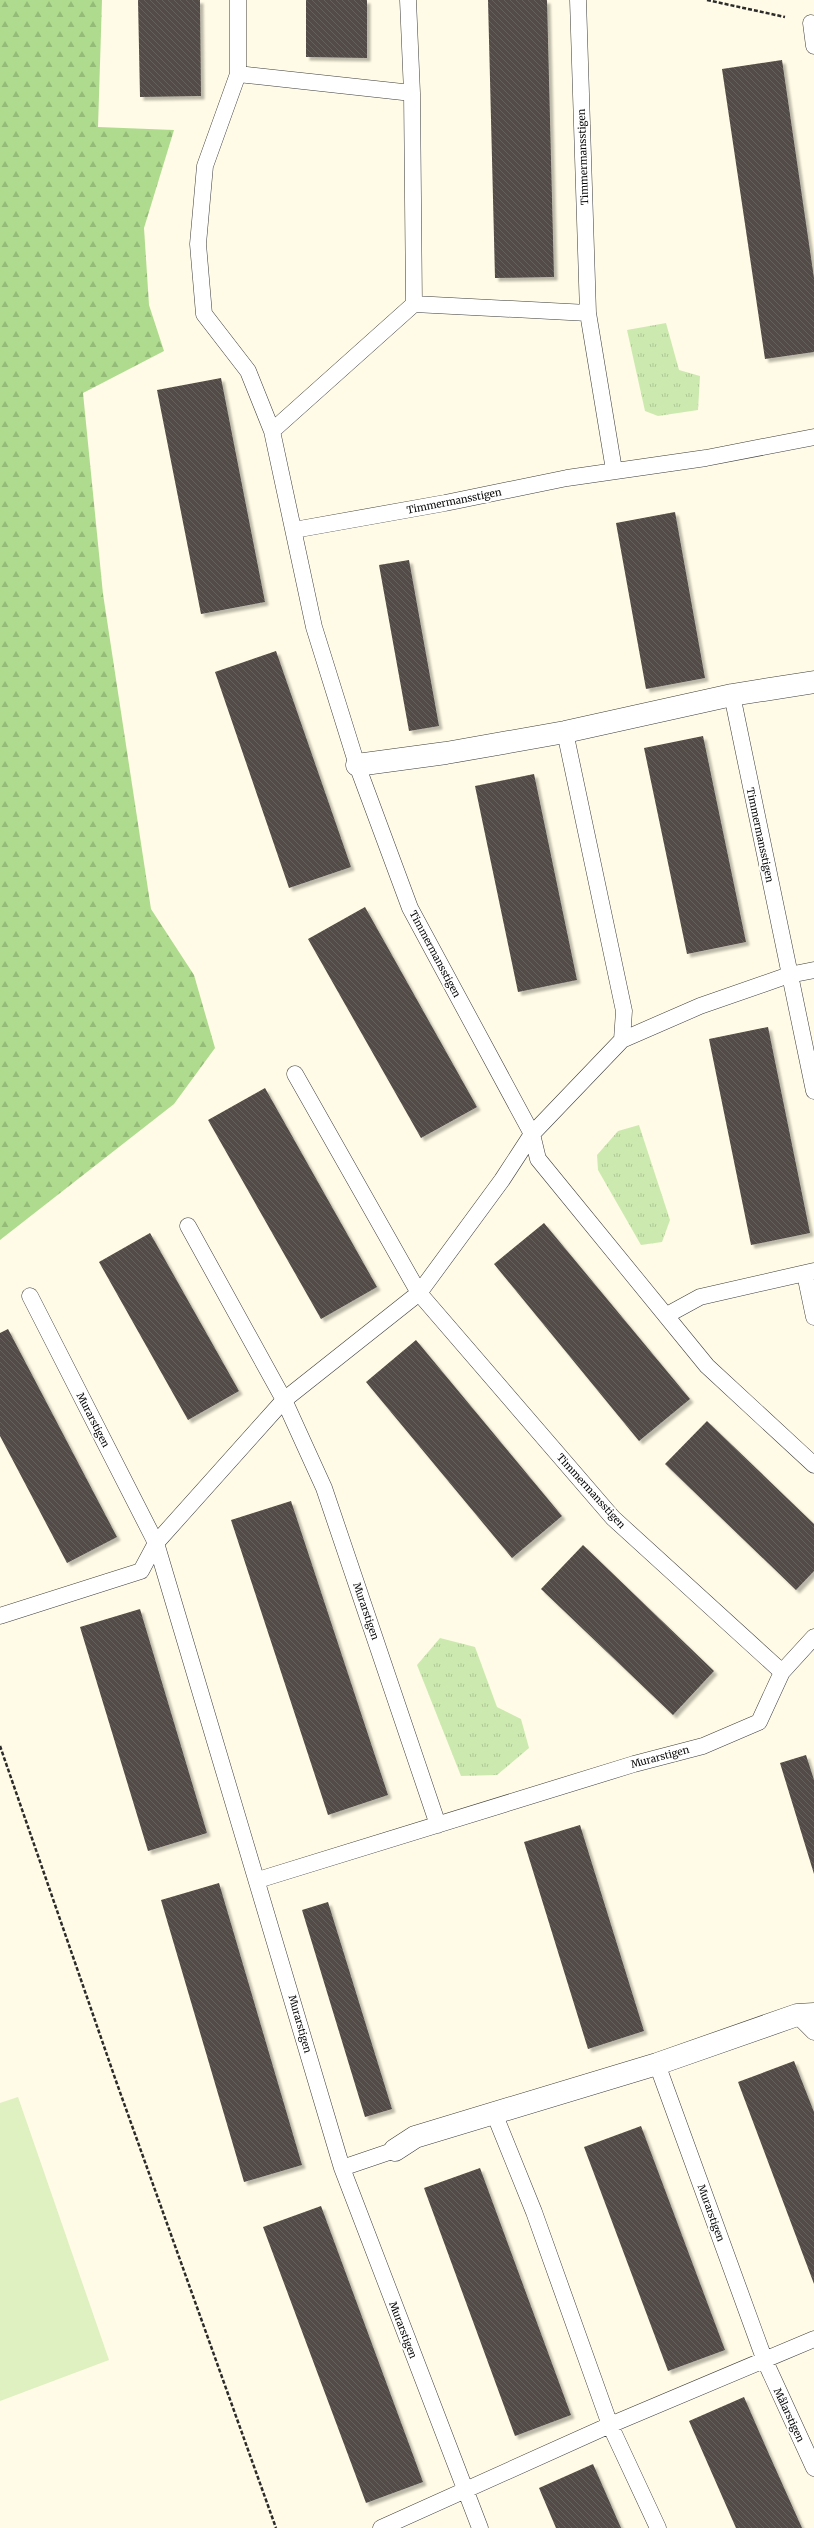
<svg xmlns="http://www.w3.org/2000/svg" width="814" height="2528" font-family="Merriweather,serif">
<defs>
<pattern id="grass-tufts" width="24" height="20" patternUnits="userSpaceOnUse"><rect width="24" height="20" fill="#cceaaf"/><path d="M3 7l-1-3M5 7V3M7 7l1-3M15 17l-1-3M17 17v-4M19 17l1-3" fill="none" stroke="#aec795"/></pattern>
<pattern id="forest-firs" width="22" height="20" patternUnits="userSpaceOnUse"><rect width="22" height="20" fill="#afdb8e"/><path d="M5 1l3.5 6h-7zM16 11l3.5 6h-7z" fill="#95bb79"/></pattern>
<pattern id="building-back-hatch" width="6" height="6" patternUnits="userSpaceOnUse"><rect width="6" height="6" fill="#524b46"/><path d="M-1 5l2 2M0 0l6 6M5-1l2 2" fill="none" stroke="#66605c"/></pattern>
<filter id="shadow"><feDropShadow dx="3.5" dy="3.5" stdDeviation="1" flood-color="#0004"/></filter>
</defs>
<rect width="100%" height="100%" fill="#fffbe6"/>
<!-- grass -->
<path fill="url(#grass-tufts)" d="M666,323L679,370L700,376L698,410L658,416L645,411L627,330Z
M639,1125L670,1220L662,1242L641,1245L598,1170L597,1155L618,1131Z
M440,1638L475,1647L497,1707L521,1719L529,1748L497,1775L461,1776L417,1665Z"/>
<!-- forest -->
<path fill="url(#forest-firs)" d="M0,0H102L98,127L174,130L144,228L149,305L164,351L83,393L103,594L151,909L194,975L215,1048L174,1104L0,1240Z"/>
<!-- pitch -->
<path fill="#dff0c1" d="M18,2097L109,2360L0,2401V2103Z"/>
<!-- building -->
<path fill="url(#building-back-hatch)" filter="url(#shadow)" d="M138,0H200L201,96L140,97Z
M306,0H367V58L306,57Z
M488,0H547L554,277L495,278Z
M782,60L814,278V352L765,359L722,69Z
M221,378L265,602L201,614L157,390Z
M675,512L705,678L646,689L616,523Z
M409,560L439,726L409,731L379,565Z
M276,651L351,867L289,888L215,672Z
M703,736L746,942L687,954L644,748Z
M534,774L577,980L518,992L475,786Z
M365,907L477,1107L421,1138L308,939Z
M768,1027L810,1233L751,1245L709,1039Z
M265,1088L377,1287L321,1319L208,1120Z
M544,1223L690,1399L639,1441L494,1264Z
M150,1233L239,1391L188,1420L99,1262Z
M8,1329L117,1537L67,1563L0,1436V1333Z
M416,1340L562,1516L512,1558L366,1382Z
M707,1421L814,1524V1571L796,1590L665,1464Z
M291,1501L388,1795L328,1815L231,1520Z
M583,1545L714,1671L673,1715L541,1589Z
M140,1609L207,1833L148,1851L80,1627Z
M806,1755L814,1780V1874L780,1763Z
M580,1825L644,2031L588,2049L524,1842Z
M219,1883L302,2165L244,2182L161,1900Z
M328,1902L392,2109L365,2117L302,1910Z
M794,2061L814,2112V2284L738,2082Z
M641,2126L725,2350L668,2371L584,2147Z
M480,2168L571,2415L515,2436L424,2188Z
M321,2206L423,2482L366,2503L263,2227Z
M744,2397L768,2452L802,2528H736L689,2421Z
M593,2464L621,2528H556L539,2488Z"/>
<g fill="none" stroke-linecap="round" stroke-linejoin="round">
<!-- service casing -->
<g stroke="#3c3c3c" stroke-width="17">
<path id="service" d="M238,0V74L412,93
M408,0L412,93L414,304L588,313
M578,0L588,313L614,470
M811,23L814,46
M238,74L205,166L198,244L204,314L248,371L272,431L314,627L357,765L410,908L532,1134L538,1159L707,1366L814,1465
M272,431L414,304
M294,530L445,503L567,478L706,458L814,437
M732,695L814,1091
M565,732L624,1011L622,1040
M295,1074L419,1293L613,1518L782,1672
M188,1226L284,1400L324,1488L438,1825
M805,1274L814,1317
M30,1296L156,1543L342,2168L480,2528
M667,1315L700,1297L814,1271
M0,1616L141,1571L156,1543L284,1400L419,1293L502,1180L532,1134L622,1040L700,1006L789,975L814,970
M258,1880L634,1764L703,1746L759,1722L782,1672L814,1637
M797,2015L814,2032
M657,2064L765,2361L814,2468
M494,2113L534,2212L610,2425L658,2528
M342,2168L395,2150
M381,2528L610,2425L814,2339"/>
</g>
<!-- minor casing -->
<g stroke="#3c3c3c" stroke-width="23">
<path id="minor" d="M357,765L446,753L565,732L732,695L814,682
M395,2150L415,2137L657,2064L797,2015L814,2014"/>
</g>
<!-- path -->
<path stroke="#2b2b2b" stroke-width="2.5" stroke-dasharray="4 2" stroke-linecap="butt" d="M707,0L785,17
M0,1746L116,2081L276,2528"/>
<!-- service -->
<use href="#service" stroke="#fff" stroke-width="16"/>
<!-- minor -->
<use href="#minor" stroke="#fff" stroke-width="22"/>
</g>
<g text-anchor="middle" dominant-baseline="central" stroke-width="4" stroke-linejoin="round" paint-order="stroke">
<!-- street labels -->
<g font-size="10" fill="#090909" stroke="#fff">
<text transform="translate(583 157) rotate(-92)">Timmermansstigen</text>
<text transform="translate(454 501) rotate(-11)">Timmermansstigen</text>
<text transform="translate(760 835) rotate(78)">Timmermansstigen</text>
<text transform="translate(435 954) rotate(62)">Timmermansstigen</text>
<text transform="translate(93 1420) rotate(63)">Murarstigen</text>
<text transform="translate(591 1491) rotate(48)">Timmermansstigen</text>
<text transform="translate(366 1611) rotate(71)">Murarstigen</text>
<text transform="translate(660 1757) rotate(-15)">Murarstigen</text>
<text transform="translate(300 2024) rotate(74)">Murarstigen</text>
<text transform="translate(711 2213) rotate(70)">Murarstigen</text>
<text transform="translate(403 2330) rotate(69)">Murarstigen</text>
<text transform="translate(789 2415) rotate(65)">Målarstigen</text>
</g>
</g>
</svg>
